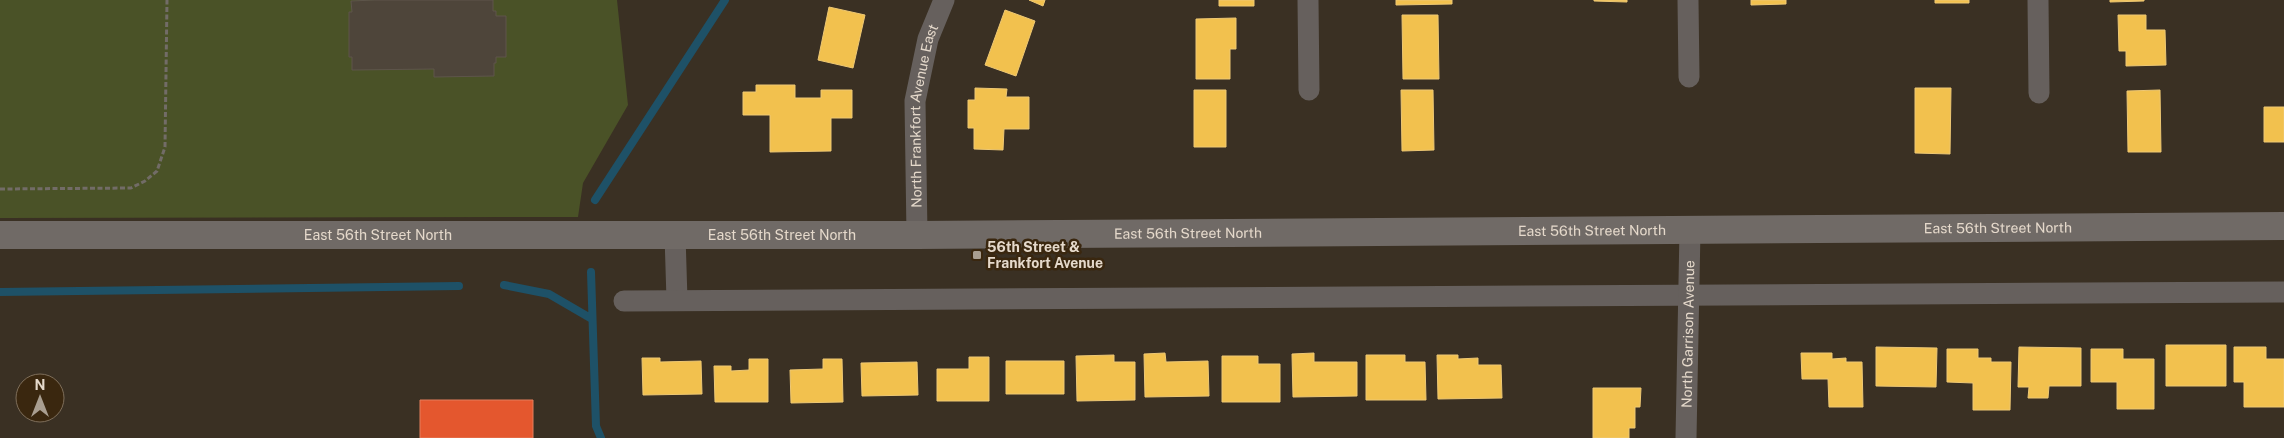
<svg xmlns="http://www.w3.org/2000/svg" width="2284" height="438" font-family="'Public Sans',sans-serif">
<rect width="100%" height="100%" fill="#3a3023"/>
<!-- green -->
<path fill="#4a5227" d="M0,0H617L628,105L583,183L578,217L0,218Z"/>
<!-- homes -->
<path fill="#f2c14e" stroke="#eec874" d="M1029,0H1045L1043,6Z
M1219,0H1254V6H1219Z
M1396,0H1452V4L1396,5Z
M1594,0H1627V2L1594,1Z
M1751,0H1786V4L1751,5Z
M1935,0H1969V3H1935Z
M2110,0H2144V1L2110,2Z
M829,7L865,15L853,68L818,60Z
M1005,10L1035,21L1016,76L985,65Z
M1402,15H1438L1439,79H1403Z
M2118,15H2146V30H2165L2166,65L2126,66V51H2119Z
M1236,18V49H1230V79H1196V19Z
M756,85H795V98H821V90H852V118H831V151L770,152V115H743V92H756Z
M975,88L1007,89L1006,97H1029V129H1004L1003,150L974,149V128H968V100H975Z
M1915,88H1951L1950,154L1915,153Z
M1194,90H1226V147H1194Z
M1401,90H1433L1434,150L1402,151Z
M2160,90L2161,152H2128L2127,91Z
M2264,107H2284V142H2264Z
M2166,345H2226V386H2166Z
M1876,347L1937,348L1936,387L1876,386Z
M2019,347L2081,348V386H2049L2048,398H2028L2029,387H2018Z
M2234,347H2266V359H2284V407H2244V382H2234Z
M1947,349H1978V358H1991V362H2011L2010,410H1973V383L1947,382Z
M2091,349H2123V359H2154V409H2117V382H2091Z
M1165,353L1166,362L1208,361L1209,396L1145,397L1144,354Z
M1314,353V362H1357V396L1293,397L1292,354Z
M1801,353H1832V359L1846,358V362H1862L1863,407H1829L1828,379H1802Z
M1114,355V362H1135V400L1077,401L1076,356Z
M1366,355H1405V362H1425L1426,400H1366Z
M1437,355H1458V359L1478,358V365H1501L1502,398L1438,399Z
M1222,356H1258V364H1280V402H1222Z
M969,357H989V401H937V369H969Z
M642,358H660V362L701,361L702,394L643,395Z
M749,359H768V402H715L714,366H731V371L749,370Z
M823,359H842L843,402L791,403L790,370L823,369Z
M1006,361H1064V394H1006Z
M917,362L918,395L862,396L861,363Z
M1593,388H1641L1640,407H1635V428H1629V438H1593Z"/>
<!-- shops -->
<path fill="#e4572e" stroke="#e47e5d" d="M420,400H533V438H420Z"/>
<g fill="none" stroke-linecap="round" stroke-linejoin="round">
<!-- stream -->
<path stroke="#1e5167" stroke-width="8" d="M595,200L725,0
M591,272L596,426L601,438
M504,285L549,294L592,319
M0,292L459,286"/>
</g>
<!-- building -->
<path fill="#4e453a" stroke="#5e554b" d="M375,0H493V11H496V16H506V57H496V63H494V76L434,77V69L352,70V57H349V12H352L351,1Z"/>
<g fill="none" stroke-linecap="round" stroke-linejoin="round">
<!-- path -->
<path stroke="#726c67" stroke-width="3" stroke-dasharray="5 2.5" stroke-linecap="butt" d="M0,189L131,188L145,181L157,171L165,147L167,0"/>
<!-- street -->
<g stroke="#66605d" stroke-width="21">
<path d="M1308,0L1309,90"/>
<path d="M1688,0L1689,77"/>
<path d="M2038,0L2039,93"/>
<path d="M675,235L677,300"/>
<path id="s1" d="M917,235L915,101L928,39L944,0"/>
<path d="M624,301L2284,292"/>
<path id="s2" d="M1686,438L1690,230"/>
</g>
<!-- secondary -->
<path stroke="#706a66" stroke-width="28" id="s3" d="M0,235H917L2284,226"/>
</g>
<!-- markers -->
<rect fill="#a99e90" stroke="#3a270f" stroke-width="2" x="972" y="250" width="10" height="10" rx="2.5"/>
<g text-anchor="middle" dominant-baseline="central" stroke-width="5" stroke-linejoin="round" paint-order="stroke">
<!-- street labels -->
<g font-size="14" fill="#e5d9cb" stroke="#3a270f">
<text stroke="none"><textPath href="#s1" startOffset="120">North Frankfort Avenue East</textPath></text>
<text stroke="none"><textPath href="#s3" startOffset="1998">East 56th Street North</textPath></text>
<text stroke="none"><textPath href="#s3" startOffset="1592">East 56th Street North</textPath></text>
<text stroke="none"><textPath href="#s3" startOffset="1188">East 56th Street North</textPath></text>
<text stroke="none"><textPath href="#s3" startOffset="378">East 56th Street North</textPath></text>
<text stroke="none"><textPath href="#s3" startOffset="782">East 56th Street North</textPath></text>
<text stroke="none"><textPath href="#s2" startOffset="104">North Garrison Avenue</textPath></text>
</g>
<!-- poi labels -->
<g font-size="14" font-weight="bold" fill="#e5d9cb" stroke="#3a270f" text-anchor="start">
<text x="987" y="247">56th Street &amp;<tspan x="987" dy="16">Frankfort Avenue</tspan></text>
</g>
</g>
<!-- north arrow -->
<g transform="translate(40 398)"><circle r="24" fill="#3a270f" stroke="#7e6e5a"/>
<path d="M0-4L9 19L0 12L-9 19Z" fill="#a99e90"/>
<text y="-8" font-size="14" font-weight="bold" text-anchor="middle" fill="#e5d9cb">N</text>
</g>
</svg>
